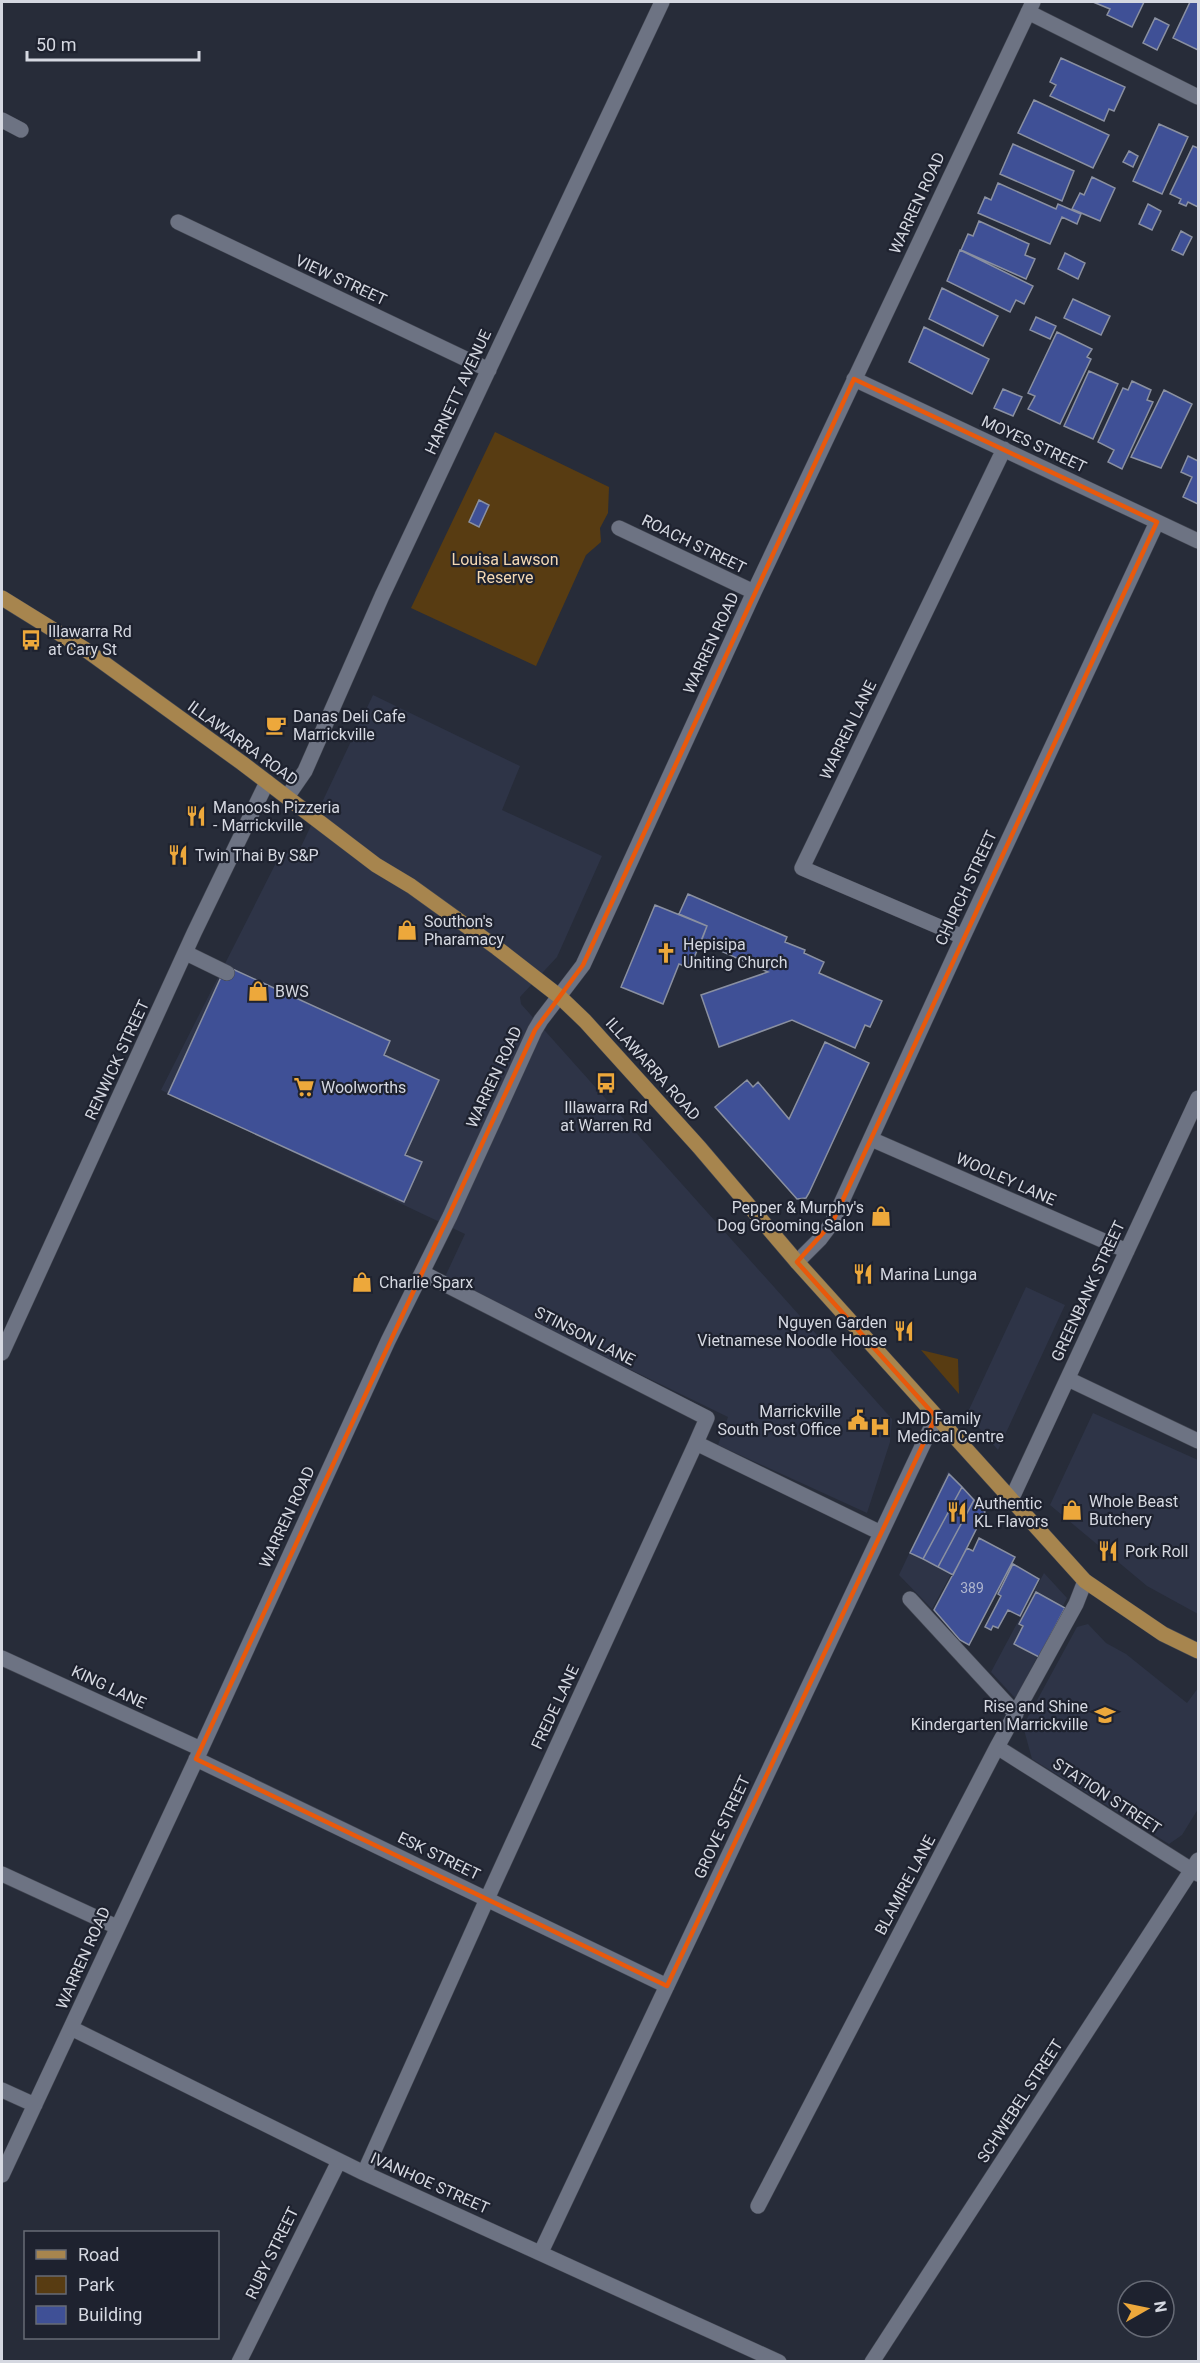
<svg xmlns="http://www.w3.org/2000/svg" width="1200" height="2363" font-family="Roboto,sans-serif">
<rect width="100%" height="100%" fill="#272c39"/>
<!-- built -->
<path fill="#2e3447" d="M373,695L520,766L502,810L602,856L557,957L520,997L521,1004L892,1419L890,1442L867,1513L718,1445L728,1417L444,1279L465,1234L161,1090L281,853H298Z
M1026,1287L1065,1305L998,1450L967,1414Z
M1093,1413L1198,1460V1614L1147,1586L1050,1505Z
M948,1471L986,1510L932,1609L899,1575Z
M1044,1573L1067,1598L1016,1699L991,1672Z
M1088,1624L1106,1643L1126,1654L1187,1703L1198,1688V1809L1182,1835L1169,1844L1032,1759L1023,1726L1077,1627Z"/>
<!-- green -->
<path fill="#583c12" d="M495,432L609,487L608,513L600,528L601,542L586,555L536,666L411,608Z
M921,1350L958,1359L959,1394Z"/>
<!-- building -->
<path fill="#3f5096" stroke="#8a90a1" stroke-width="1.5" d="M1093,2H1144L1132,27L1107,15L1110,9Z
M1190,2H1198V50L1173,38Z
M1155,18L1169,25L1157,50L1143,43Z
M1061,58L1125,87L1114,111L1109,109L1104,121L1050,96L1056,85L1050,82Z
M1034,100L1109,135L1093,168L1018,133Z
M1159,124L1188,137L1162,194L1133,181Z
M1013,144L1074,171L1062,201L1000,174Z
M1193,146L1198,148V207L1188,202L1186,206L1179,203L1181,199L1170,194Z
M1129,151L1138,156L1133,167L1123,162Z
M1092,177L1115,188L1100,221L1072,209L1080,193L1084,195Z
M998,183L1056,209L1058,204L1081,214L1077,224L1062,217L1050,244L978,213L985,197L991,200Z
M1148,204L1161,211L1152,230L1139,224Z
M979,221L1029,244L1025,255L1035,259L1026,279L961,250L968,234L973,236Z
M1181,231L1192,237L1183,255L1172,250Z
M960,250L1033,286L1024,304L1016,300L1010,312L947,281Z
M1065,253L1085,263L1078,279L1058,269Z
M942,288L998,316L983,346L929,319Z
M1073,299L1110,316L1101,335L1064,318Z
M1036,317L1056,326L1050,339L1030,330Z
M924,327L989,359L972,394L909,362Z
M1057,332L1092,349L1087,357L1091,359L1060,424L1028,409L1035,396L1028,393Z
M1089,371L1118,384L1093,439L1064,426Z
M1132,381L1151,390L1147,400L1153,402L1122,469L1108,462L1114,450L1098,442L1123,388L1128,390Z
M1003,389L1022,397L1013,416L994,408Z
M1164,390L1192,404L1161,468L1131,457Z
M1188,456L1198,461V504L1183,497L1192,477L1181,472Z
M479,500L489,505L479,527L469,522Z
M688,894L787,937L785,942L805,950L804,953L824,962L819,973L882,1001L870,1027L865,1025L855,1048L792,1020L719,1047L701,995L768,972L701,942L707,926L679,914Z
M655,905L707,926L690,968L679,964L663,1004L621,987Z
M226,966L390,1041L384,1055L439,1080L405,1155L422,1162L404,1202L168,1094Z
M825,1042L869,1063L809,1193L806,1198L797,1199L715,1107L747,1080L753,1087L758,1082L789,1119Z
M949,1474L962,1487L923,1559L910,1553Z
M962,1487L974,1500L938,1567L923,1559Z
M974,1500L985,1512L953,1575L938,1567Z
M979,1538L1015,1557L969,1645L960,1640L934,1610L967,1548L973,1551Z
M1013,1564L1039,1579L1020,1616L1008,1610L998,1628L993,1626L991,1630L985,1627L1001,1596L998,1594Z
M1036,1592L1065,1608L1039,1657L1014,1644L1023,1626L1019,1624Z"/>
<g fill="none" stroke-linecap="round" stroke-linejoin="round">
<!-- minor casing -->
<g stroke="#434752" stroke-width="16">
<path id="minor" d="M1028,12L1198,97
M2,120L21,130
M178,222L489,370
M854,379L1198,541
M619,528L754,592
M287,797L305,771L382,596L662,2
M963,937L802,868L1004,449
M186,953L227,973
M871,1139L1127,1251
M797,1262L820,1239L832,1223L963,937L1157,522
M423,1273L707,1418L696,1443
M2,1353L194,933L267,782
M1068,1379L1198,1441
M1011,1500L1198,1098
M910,1599L1016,1714
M2,1658L201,1749
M997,1747L1198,1874
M196,1759L667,1986
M2,1874L117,1927
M71,2028L364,2173L779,2362
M2,2090L35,2105
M364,2173L487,1899L696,1443L881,1533
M2,2175L201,1749L388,1341L450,1216L535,1030L541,1020L583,965L754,592L1033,2
M758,2206L997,1747L1076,1604L1085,1581
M541,2252L936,1417
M239,2362L339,2161
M872,2362L1198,1860"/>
</g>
<!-- major casing -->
<g stroke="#434752" stroke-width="16">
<path id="major" d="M2,598L86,650L242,763L376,865L411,886L497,948L560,997L585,1021L699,1147L797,1262L1085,1581L1163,1634L1198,1651"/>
</g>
<!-- minor -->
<use href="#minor" stroke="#6d7383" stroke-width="15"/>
<!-- major -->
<use href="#major" stroke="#a7854e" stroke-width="15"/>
</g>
<!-- marked area -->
<path fill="none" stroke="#e8590c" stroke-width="4.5" stroke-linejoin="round" d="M854,379L1157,522L832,1223L797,1262L936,1417L667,1986L196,1759L535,1030L583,965Z"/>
<!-- icons -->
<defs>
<g id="bus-bare" transform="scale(1.62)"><path d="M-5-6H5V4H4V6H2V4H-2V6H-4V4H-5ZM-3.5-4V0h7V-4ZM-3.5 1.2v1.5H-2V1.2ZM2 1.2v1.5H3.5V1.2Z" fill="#eda83b" stroke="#1e222f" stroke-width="2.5" paint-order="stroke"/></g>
<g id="cafe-bare" transform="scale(1.62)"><path d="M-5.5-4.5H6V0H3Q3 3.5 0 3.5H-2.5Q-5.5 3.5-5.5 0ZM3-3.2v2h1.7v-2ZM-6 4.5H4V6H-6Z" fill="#eda83b" stroke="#1e222f" stroke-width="2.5" paint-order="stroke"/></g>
<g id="restaurant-bare" transform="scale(1.62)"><path d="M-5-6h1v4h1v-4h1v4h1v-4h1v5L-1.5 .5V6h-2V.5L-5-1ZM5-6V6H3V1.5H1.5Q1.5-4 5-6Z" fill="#eda83b" stroke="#1e222f" stroke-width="2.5" paint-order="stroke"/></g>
<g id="shop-bare" transform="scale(1.62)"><path d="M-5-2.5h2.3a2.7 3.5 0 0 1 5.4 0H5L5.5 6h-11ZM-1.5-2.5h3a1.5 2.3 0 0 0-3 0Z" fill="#eda83b" stroke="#1e222f" stroke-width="2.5" paint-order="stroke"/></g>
<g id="church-bare" transform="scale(1.62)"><path d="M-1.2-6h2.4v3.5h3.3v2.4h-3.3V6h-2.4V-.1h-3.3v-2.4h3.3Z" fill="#eda83b" stroke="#1e222f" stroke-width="2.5" paint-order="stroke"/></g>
<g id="supermarket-bare" transform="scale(1.62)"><path d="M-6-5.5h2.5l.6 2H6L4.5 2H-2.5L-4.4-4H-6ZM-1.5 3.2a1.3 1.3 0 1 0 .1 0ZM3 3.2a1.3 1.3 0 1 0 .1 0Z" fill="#eda83b" stroke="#1e222f" stroke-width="2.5" paint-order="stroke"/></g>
<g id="civic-bare" transform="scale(1.62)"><path d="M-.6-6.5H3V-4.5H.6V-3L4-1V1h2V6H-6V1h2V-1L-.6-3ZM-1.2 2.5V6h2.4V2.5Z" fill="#eda83b" stroke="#1e222f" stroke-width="2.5" paint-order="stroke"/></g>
<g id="hospital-bare" transform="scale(1.62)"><path d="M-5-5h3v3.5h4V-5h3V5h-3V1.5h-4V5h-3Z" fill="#eda83b" stroke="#1e222f" stroke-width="2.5" paint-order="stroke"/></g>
<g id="school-bare" transform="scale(1.62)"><path d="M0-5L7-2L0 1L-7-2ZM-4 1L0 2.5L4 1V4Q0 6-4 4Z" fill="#eda83b" stroke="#1e222f" stroke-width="2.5" paint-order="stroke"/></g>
</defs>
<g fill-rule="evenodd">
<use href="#bus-bare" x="31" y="640"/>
<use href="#cafe-bare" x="276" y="725"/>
<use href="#restaurant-bare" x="196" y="816"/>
<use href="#restaurant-bare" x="178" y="855"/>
<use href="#shop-bare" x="407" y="930"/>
<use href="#church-bare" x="666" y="953"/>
<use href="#shop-bare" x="258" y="991"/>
<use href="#bus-bare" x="606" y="1083"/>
<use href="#supermarket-bare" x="304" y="1087"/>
<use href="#shop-bare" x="881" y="1216"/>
<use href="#restaurant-bare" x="863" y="1274"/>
<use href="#shop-bare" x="362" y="1282"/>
<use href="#restaurant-bare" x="904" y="1331"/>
<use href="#civic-bare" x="858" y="1420"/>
<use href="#hospital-bare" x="880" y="1427"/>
<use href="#shop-bare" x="1072" y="1510"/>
<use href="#restaurant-bare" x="957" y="1512"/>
<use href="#restaurant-bare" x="1108" y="1551"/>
<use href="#school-bare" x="1105" y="1715"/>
</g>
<g text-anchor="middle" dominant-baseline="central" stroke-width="4.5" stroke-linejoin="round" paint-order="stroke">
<!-- number labels -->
<g font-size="14" fill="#b0b6ce">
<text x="972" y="1588">389</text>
</g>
<!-- street labels -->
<g font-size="16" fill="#d5d8e1" stroke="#1e222f">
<text transform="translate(917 203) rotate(-65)">WARREN ROAD</text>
<text transform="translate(341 280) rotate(25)">VIEW STREET</text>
<text transform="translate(458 392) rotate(-65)">HARNETT AVENUE</text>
<text transform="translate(1034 444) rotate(25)">MOYES STREET</text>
<text transform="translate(694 544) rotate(26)">ROACH STREET</text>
<text transform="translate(711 643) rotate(-65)">WARREN ROAD</text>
<text transform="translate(848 730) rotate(-64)">WARREN LANE</text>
<text transform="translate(243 743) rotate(36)">ILLAWARRA ROAD</text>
<text transform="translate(966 888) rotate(-65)">CHURCH STREET</text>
<text transform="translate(117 1060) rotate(-65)">RENWICK STREET</text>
<text transform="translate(653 1069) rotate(48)">ILLAWARRA ROAD</text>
<text transform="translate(494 1077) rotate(-65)">WARREN ROAD</text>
<text transform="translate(1006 1179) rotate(24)">WOOLEY LANE</text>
<text transform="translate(1088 1291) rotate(-65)">GREENBANK STREET</text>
<text transform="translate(585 1336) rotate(27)">STINSON LANE</text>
<text transform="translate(287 1517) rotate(-65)">WARREN ROAD</text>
<text transform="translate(109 1687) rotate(25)">KING LANE</text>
<text transform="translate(555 1707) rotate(-65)">FREDE LANE</text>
<text transform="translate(1107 1796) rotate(33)">STATION STREET</text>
<text transform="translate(722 1827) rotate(-65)">GROVE STREET</text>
<text transform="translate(439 1856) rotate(26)">ESK STREET</text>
<text transform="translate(905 1885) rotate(-62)">BLAMIRE LANE</text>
<text transform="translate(83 1958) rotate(-66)">WARREN ROAD</text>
<text transform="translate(1020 2101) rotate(-57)">SCHWEBEL STREET</text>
<text transform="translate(430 2183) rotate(24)">IVANHOE STREET</text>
<text transform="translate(272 2253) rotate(-64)">RUBY STREET</text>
</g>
<!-- park labels -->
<g font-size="16" fill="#f4d8b3" stroke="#1e222f">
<text x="505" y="559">Louisa Lawson<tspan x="505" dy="18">Reserve</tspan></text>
</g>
<!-- poi labels -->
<g font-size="16" fill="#d5d8e1" stroke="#1e222f" text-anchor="start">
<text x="48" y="631">Illawarra Rd<tspan x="48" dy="18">at Cary St</tspan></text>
<text x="293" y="716">Danas Deli Cafe<tspan x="293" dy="18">Marrickville</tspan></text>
<text x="213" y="807">Manoosh Pizzeria<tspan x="213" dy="18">- Marrickville</tspan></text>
<text x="195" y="855">Twin Thai By S&amp;P</text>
<text x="424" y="921">Southon's<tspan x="424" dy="18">Pharamacy</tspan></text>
<text x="683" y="944">Hepisipa<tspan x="683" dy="18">Uniting Church</tspan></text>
<text x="275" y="991">BWS</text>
<text x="321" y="1087">Woolworths</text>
<text x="606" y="1107" text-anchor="middle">Illawarra Rd<tspan x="606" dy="18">at Warren Rd</tspan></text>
<text x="864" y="1207" text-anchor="end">Pepper &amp; Murphy's<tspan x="864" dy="18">Dog Grooming Salon</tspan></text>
<text x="880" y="1274">Marina Lunga</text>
<text x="379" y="1282">Charlie Sparx</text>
<text x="887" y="1322" text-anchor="end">Nguyen Garden<tspan x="887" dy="18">Vietnamese Noodle House</tspan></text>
<text x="841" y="1411" text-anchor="end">Marrickville<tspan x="841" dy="18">South Post Office</tspan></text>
<text x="897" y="1418">JMD Family<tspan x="897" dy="18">Medical Centre</tspan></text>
<text x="1089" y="1501">Whole Beast<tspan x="1089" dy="18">Butchery</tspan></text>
<text x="974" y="1503">Authentic<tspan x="974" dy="18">KL Flavors</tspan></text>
<text x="1125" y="1551">Pork Roll</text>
<text x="1088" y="1706" text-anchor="end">Rise and Shine<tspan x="1088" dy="18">Kindergarten Marrickville</tspan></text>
</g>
</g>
<!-- border -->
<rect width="1200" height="2363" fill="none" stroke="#d5d8e1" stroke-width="6"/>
<!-- legend -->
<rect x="24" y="2231" width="195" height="108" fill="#1e222f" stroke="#676b76" stroke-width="1.5"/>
<rect x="36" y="2250" width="30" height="9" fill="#a7854e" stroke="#676b76" stroke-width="1.5"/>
<text x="78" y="2261" font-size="18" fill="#d5d8e1">Road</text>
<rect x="36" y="2276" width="30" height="18" fill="#583c12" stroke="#676b76" stroke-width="1.5"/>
<text x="78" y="2291" font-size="18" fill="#d5d8e1">Park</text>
<rect x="36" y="2306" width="30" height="18" fill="#3f5096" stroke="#676b76" stroke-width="1.5"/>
<text x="78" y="2321" font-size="18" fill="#d5d8e1">Building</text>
<!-- north arrow -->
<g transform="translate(1146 2309) rotate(81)"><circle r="28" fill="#1e222f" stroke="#676b76" stroke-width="1.5"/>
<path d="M0-4.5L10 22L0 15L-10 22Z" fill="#eda83b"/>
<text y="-9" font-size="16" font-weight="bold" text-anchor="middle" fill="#d5d8e1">N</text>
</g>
<!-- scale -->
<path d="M27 51v9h172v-9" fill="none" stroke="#d5d8e1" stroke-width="3"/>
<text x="36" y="51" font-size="18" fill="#d5d8e1" stroke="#1e222f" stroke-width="4.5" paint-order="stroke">50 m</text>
</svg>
